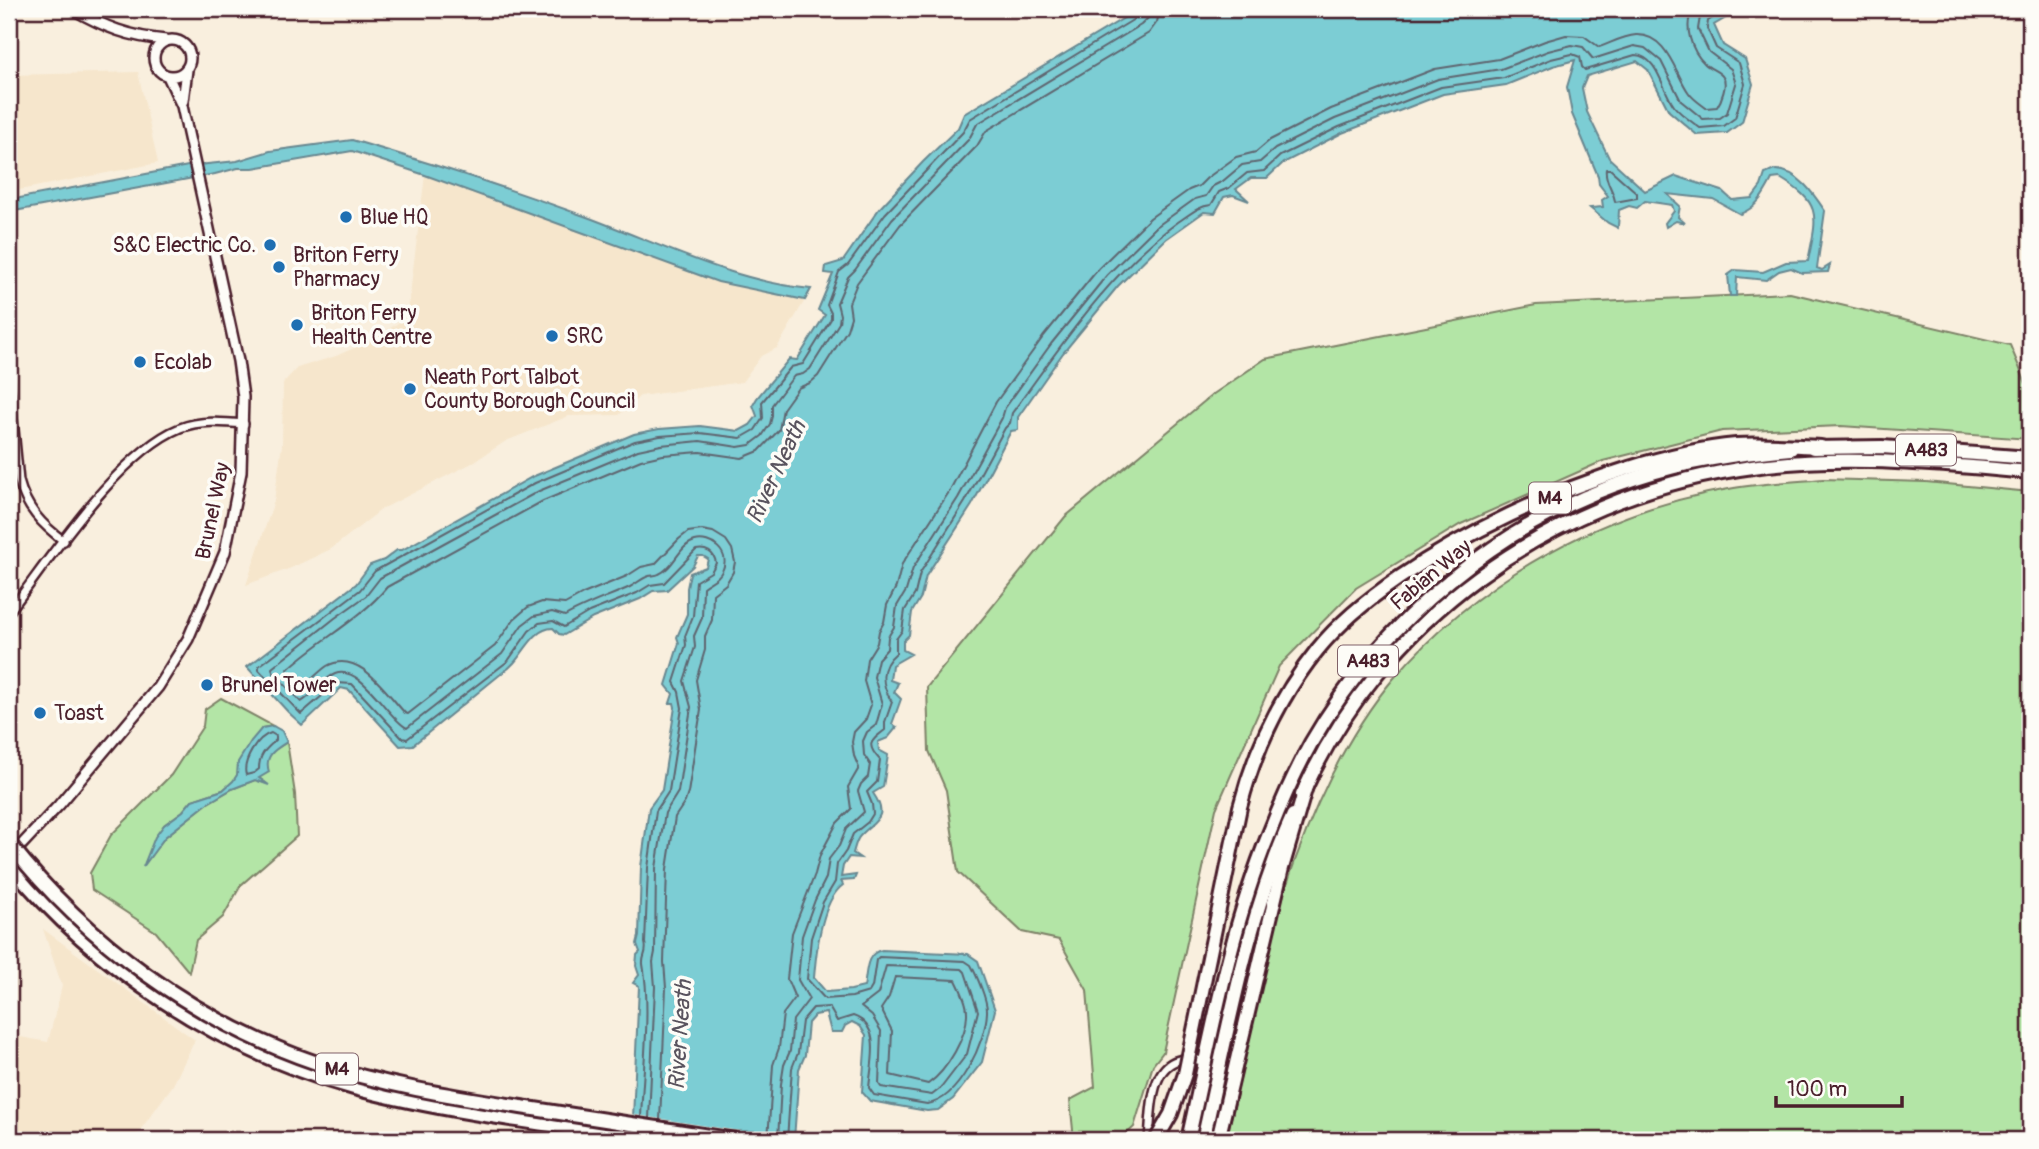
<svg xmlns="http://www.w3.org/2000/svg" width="2039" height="1149" font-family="Pangolin,sans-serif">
<rect width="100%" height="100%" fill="#f9efde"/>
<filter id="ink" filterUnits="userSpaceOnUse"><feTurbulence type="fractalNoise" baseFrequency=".0143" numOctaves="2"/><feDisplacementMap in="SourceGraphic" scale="14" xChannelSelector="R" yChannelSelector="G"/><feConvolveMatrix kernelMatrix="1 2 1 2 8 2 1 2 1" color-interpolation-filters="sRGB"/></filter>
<g filter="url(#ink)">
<!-- built -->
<path fill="#f6e6cc" d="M138,72L158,163L9,192V75Z
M425,175L718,282L805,300L777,348L761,356L742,382L640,396L619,415L569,416L506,441L472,463L382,509L331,549L291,568L246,585L274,501L282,445L283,383L297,368L336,356L374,339L407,317Z
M43,929L195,1040L173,1085L133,1140H9V1035L48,1042L62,986Z"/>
<!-- green -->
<path fill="#b3e5a6" stroke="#7e8268" stroke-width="2" d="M1790,293L2010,345L2030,393V439L1841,426L1722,431L1603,461L1461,524L1356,588L1279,666L1216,809L1163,1052L1153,1065L1134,1127L1120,1140H1074L1070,1100L1095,1087L1087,990L1059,940L1022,932L958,872L946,790L929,751L927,687L1065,517L1212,395L1265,359L1536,305Z
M1823,479L1926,482L2030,492V1140H1226C1238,1087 1250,1034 1263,980C1272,939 1281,898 1296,858C1319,795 1351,729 1394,678C1479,578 1605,509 1734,488C1763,483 1794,482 1823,479Z
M221,698L273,726L262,728L234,781L223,790L192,800L183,811L164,825L145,863L165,837L208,803L232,789L255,780L266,783L259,778L270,753L287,742L295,794L297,836L241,885L223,917L196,940L189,972L156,932L92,890L90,873L111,835L171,775L203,726L205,709Z"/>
<!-- water -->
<path fill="#7ccdd4" stroke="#688790" stroke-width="2" d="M1139,9H1727L1726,18L1714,25L1723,45L1745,59L1753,84L1742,122L1727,133L1697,135L1669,111L1648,70L1637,61L1587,76L1582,88L1587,112L1609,158L1645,191L1676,176L1722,191L1732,200L1752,198L1761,186L1765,174C1769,173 1772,170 1776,170C1798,170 1815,196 1825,211L1817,268L1822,270L1830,265L1828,272L1802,273L1791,268L1779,271L1766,280L1737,277L1736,296H1730L1728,275L1735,270L1763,272L1786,262L1808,261C1817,216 1823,204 1780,178L1772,179C1764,194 1757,208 1740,214L1713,199L1667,194L1680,206L1678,217L1685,223L1676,221L1666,227L1665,223L1674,211L1672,205L1645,201L1637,208L1629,206L1619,210L1618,228L1608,223L1590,208L1603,207L1602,200L1608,196L1599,184L1598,176L1572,114L1567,87L1575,60L1553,66L1506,85L1443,94L1342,133L1283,163L1267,178H1251L1236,189L1249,201L1233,195L1224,197L1215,213L1204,212L1166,239L1118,286L1063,353L1018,417V430L1011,431L972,505L926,576L921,597L912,612L909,635L903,641V650L911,654L892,665L890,680L898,683L894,692L901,699L892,724L897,727L888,738L878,742L879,750L888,755L883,787L873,793C890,818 875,820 860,836C856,840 855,847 853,853L860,858L849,857L843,866L841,877L856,875L854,880L841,881L843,885C821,901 816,952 814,978L826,992L851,990L864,987C867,972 865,953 882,950L968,954L978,961L995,1010L982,1062L953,1099L938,1110L927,1111L870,1101L862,1092L866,1035L860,1026L852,1022L845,1026L842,1032H831L826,1013L815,1015L808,1023L805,1055L799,1069L794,1140H632L639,986L633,983L639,975L636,966L637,955L640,952L637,944L639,936L641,867L649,808L662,790L675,707L674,703H670L673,694L666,685L679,643L677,637L687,614V588L690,573L706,567L708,559L703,556H698L693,566L667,590L653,591L640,599L593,618L564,635L559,634L553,628C529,629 524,660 502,673L413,745L400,746L349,690L341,688L302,725L288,712L247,667L356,584L370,565L384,560L397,550H402L532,477L634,434L659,429L700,426L739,431L750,425L757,416L753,405L757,398L789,359L797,360L825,315L818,310L833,274L825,273L826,266L843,261L879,209L923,162L958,128L964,114Z
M352,140C431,163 510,189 587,217C660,244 732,281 811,289L805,300L718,282L425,175L352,151L253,168H238L215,174L9,212V200L188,166L237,161L270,151Z
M273,726L282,731L287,742C274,750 264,756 269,772L259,778L269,785L255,780L232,789L208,803L165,837L143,867L155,837L164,825L183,811L192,800L223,790L233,781L237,775L238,762L251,741L262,728Z"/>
<!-- pier -->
<path fill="#f9efde" d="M630,1114L797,1140H629Z"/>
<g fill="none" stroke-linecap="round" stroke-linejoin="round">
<!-- shore -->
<path stroke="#5e656f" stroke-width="2" d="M1606,169H1610L1637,193V198L1615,202C1614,190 1604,181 1606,169Z
M271,733L276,736V740C266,749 259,754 259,769L254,773L246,775C242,762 257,737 271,733Z
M886,966L962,969L965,972L978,1011L967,1054L941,1088L932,1095L881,1087L879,1084L881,1031L872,1016L861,1007L878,994Z
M895,977L956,980C960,988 967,1002 967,1012C968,1035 947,1071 928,1084L890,1075L892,1031L881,1009L889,997Z
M641,1117C643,1070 651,1008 643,964C642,956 648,953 645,943L648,868L656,811L669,791L682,708L679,692L674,682L686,645L685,636L693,616L696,581L711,572L716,563C714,552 706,548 696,550L664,583L650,585L637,593L589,612L564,627L553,621L539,623L529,631L508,661L407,739L402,738L352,684L337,683L301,714L259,670V666L360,590L375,571L535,483L635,441L660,436L700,433L741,438L755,430L763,418L762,402L791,367L803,364L831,319V313L827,305L839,272L848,265L885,214L963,132L970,119L1136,18L1140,9
M649,1119L655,987L653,962L655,952L656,868L665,813L678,792L691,707L684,681L695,647L694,636L702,618L703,587C711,581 719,579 723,569C730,552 711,537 695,541C679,545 674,568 659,574C656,576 652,575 649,576C642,578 636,584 630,587C608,597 586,604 565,616L552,612L534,616L522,625L502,654L407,728C387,718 362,664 335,674C322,679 313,696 301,702L273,672L272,668L335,618L366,596L380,578L539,491L638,450L661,445L700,441L738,447L750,445L762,436L770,424L772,416V405L790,381L794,376L803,374L810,369L839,323L840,315L837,303L848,277L855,270L892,219L969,139L977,124L1141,25L1148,18L1149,9
M660,1120L666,988L664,962L667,869L675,817L685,802L688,793L701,710L696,680L705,650V636L712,620L713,594L726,584L733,572L735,562L732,549L726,540L713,532L702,530L688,532L679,539L655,564L641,567L627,576L583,594L565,604L542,602L528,607L514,619L495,646L408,714L405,713C387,694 359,648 327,666C318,672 311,681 302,687L288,673L287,670C319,640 360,620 387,587L543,501L641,460L663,455L700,452L742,458L759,451L779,430L783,409L798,388L810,383L818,376L847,330L851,317L849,303L857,283L900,225L977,146L986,131L1149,33L1157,22L1160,9
M768,1140L773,1065L779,1048L783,1014L795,998L787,979L792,933L815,874L820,855L837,823L851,809L848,787L859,768L854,756L852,742L854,732L866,719L871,705L864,681L867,659L877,643L879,631L884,622L887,605L896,587L902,564L949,492L996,402L1043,337L1099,268L1150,218L1189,190L1199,186L1207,178L1236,157L1256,152L1270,140L1331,109L1435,69L1499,59L1545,41L1566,35L1584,36L1599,47C1611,43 1623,36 1636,35C1668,34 1675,74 1689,93C1693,99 1701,104 1706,108L1717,107C1721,101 1728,84 1723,77C1719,71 1710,69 1705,64C1691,51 1683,26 1693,9
M778,1140L781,1084L784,1065L790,1051L793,1020L809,999L798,980L802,936L815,900L826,878L829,859L839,846L846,829L864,812L858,791L861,784L868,777L870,764L864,755L863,741L867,732L876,725L882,704L874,677L878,659L887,649L888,637L894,627L897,606L906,591L913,568L958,498L1002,418L1005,408L1051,344L1107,275L1156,227L1195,199L1206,196L1213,186L1223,181L1242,165L1260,162L1275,149L1335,119L1438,79L1501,69L1548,51L1572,45L1583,47L1593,59L1634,46L1645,48L1661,61L1681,101L1703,119L1720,118L1727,113L1736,84L1731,69L1709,52L1698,29L1700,17L1710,9
M787,1140L792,1068L798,1053L802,1021L813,1008L829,1007L837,1021L853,1016C883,1026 871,1063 869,1088L874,1095L927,1104C959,1100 986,1041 987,1012C988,1001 976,974 971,965L965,961L879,957L876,960L872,987L869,992L852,997L825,999L807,979L811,938L823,902L835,882L837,864L846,851L853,834L868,822L873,814L872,804L867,792L877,782L880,760C865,744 871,741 885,730V722L892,702C881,685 879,667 896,653V639L902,631L905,610L915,594L920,573L965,502L1005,428L1010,423L1012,413C1061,346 1110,271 1178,222C1189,215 1198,206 1211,205L1219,192L1229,188L1247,173L1264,171L1280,156L1339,127L1441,87L1504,78L1551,59L1572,54L1580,57L1582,67L1585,70L1635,55C1658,56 1662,90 1674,106C1680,114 1691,121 1700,128L1724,126L1735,118L1745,84L1739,63L1716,48L1707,28L1708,21L1719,14L1720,9"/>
<!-- minor casing -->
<g stroke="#4a1f2b" stroke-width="12">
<path id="minor" d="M9,377L19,481C26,508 42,525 64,541
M9,612C50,559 118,453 180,428C200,420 223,422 244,424
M1149,1140C1152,1102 1150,1045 1206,1062"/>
</g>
<!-- tertiary casing -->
<g stroke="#4a1f2b" stroke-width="14">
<path id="tertiary" d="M73,9C104,27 130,37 166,40
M154 58a18 18 0 1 1 36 0a18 18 0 1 1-36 0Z
M183,101L187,70
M13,854L59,805L158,687L188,639L225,552L241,472L243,397L238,361L182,106L168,76"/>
</g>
<!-- trunk casing -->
<g stroke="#4a1f2b" stroke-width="18">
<path id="trunk" d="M1813,448L1882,447L2030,458
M1302,795C1381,618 1549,499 1739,469C1835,453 1934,464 2030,472
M1188,1140C1211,1038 1229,932 1269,834C1281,803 1295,772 1311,743C1382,620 1501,521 1636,478C1686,461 1738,454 1791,449
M1203,1140C1228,1031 1247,917 1293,815"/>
</g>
<!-- motorway casing -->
<g stroke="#4a1f2b" stroke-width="18">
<path id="motorway" d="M1318,649C1397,552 1612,456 1736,445C1764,443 1793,446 1821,447
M9,863C97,970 221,1051 354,1088C452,1114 556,1125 656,1140
M1218,1140L1282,868L1306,786"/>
</g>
<!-- minor -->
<use href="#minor" stroke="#fdfcf7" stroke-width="7"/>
<!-- tertiary -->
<use href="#tertiary" stroke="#fdfcf7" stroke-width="9"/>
<!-- trunk -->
<use href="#trunk" stroke="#fdfcf7" stroke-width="12"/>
<!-- motorway -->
<use href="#motorway" stroke="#fdfcf7" stroke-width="12"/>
<!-- motorway-bridge casing -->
<g stroke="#4a1f2b" stroke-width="18" stroke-linecap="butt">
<path id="motorway-bridge" d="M9,843C87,942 195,1021 314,1062C381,1085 451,1096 521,1107C592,1118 664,1129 735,1140
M1156,1140L1171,1114L1185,1074L1240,807C1255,749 1280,696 1318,649"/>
</g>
<!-- motorway-bridge -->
<use href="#motorway-bridge" stroke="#fdfcf7" stroke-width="12"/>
</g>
</g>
<!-- markers -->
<g fill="#1f6fb2" stroke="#fdfcf7" stroke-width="2.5">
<circle cx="346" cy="217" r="7"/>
<circle cx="270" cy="245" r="7"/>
<circle cx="279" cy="267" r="7"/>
<circle cx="297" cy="325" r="7"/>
<circle cx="552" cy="336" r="7"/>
<circle cx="140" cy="362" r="7"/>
<circle cx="410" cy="389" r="7"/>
<circle cx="207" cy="685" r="7"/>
<circle cx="40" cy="713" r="7"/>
</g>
<g text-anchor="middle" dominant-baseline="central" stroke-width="7" stroke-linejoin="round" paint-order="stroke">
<!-- shield labels -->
<g fill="#fdfcf7" stroke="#806168" stroke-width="2">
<rect x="1896" y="434.5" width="60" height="31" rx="5"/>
<rect x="1529" y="482.5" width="42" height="31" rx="5"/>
<rect x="1338" y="645.5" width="60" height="31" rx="5"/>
<rect x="316" y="1053.5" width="42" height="31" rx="5"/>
</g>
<g font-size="19" font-weight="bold" fill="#4a1f2b">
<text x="1926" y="450">A483</text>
<text x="1550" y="498">M4</text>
<text x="1368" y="661">A483</text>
<text x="337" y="1069">M4</text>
</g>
<!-- poi labels -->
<g font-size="21" fill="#4a1f2b" stroke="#fdfcf7" text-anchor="start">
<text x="360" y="217">Blue HQ</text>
<text x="256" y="245" text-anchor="end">S&amp;C Electric Co.</text>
<text x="293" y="255">Briton Ferry<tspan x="293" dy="24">Pharmacy</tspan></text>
<text x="311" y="313">Briton Ferry<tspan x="311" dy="24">Health Centre</tspan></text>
<text x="566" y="336">SRC</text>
<text x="154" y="362">Ecolab</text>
<text x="424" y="377">Neath Port Talbot<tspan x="424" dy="24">County Borough Council</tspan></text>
<text x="221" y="685">Brunel Tower</text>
<text x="54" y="713">Toast</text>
</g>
<!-- street labels -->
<g font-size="21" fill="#4a1f2b" stroke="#fdfcf7">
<text transform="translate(213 511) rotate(-78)">Brunel Way</text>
<text transform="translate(1431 575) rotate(-40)">Fabian Way</text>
</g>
<!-- water labels -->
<g font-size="23" font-style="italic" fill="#59535e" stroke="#fdfcf7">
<text transform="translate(776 472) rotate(-65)">River Neath</text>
<text transform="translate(680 1035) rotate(-86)">River Neath</text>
</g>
</g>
<!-- margin -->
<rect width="2039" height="1149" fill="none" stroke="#fdfcf7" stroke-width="35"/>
<rect x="18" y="18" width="2004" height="1114" fill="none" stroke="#4a1f2b" stroke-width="2.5" filter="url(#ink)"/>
<!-- scale -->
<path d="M1776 1096v10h126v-10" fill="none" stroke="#4a1f2b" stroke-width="3.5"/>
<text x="1787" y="1096" font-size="21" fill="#4a1f2b" stroke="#fdfcf7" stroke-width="5" paint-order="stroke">100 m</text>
</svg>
